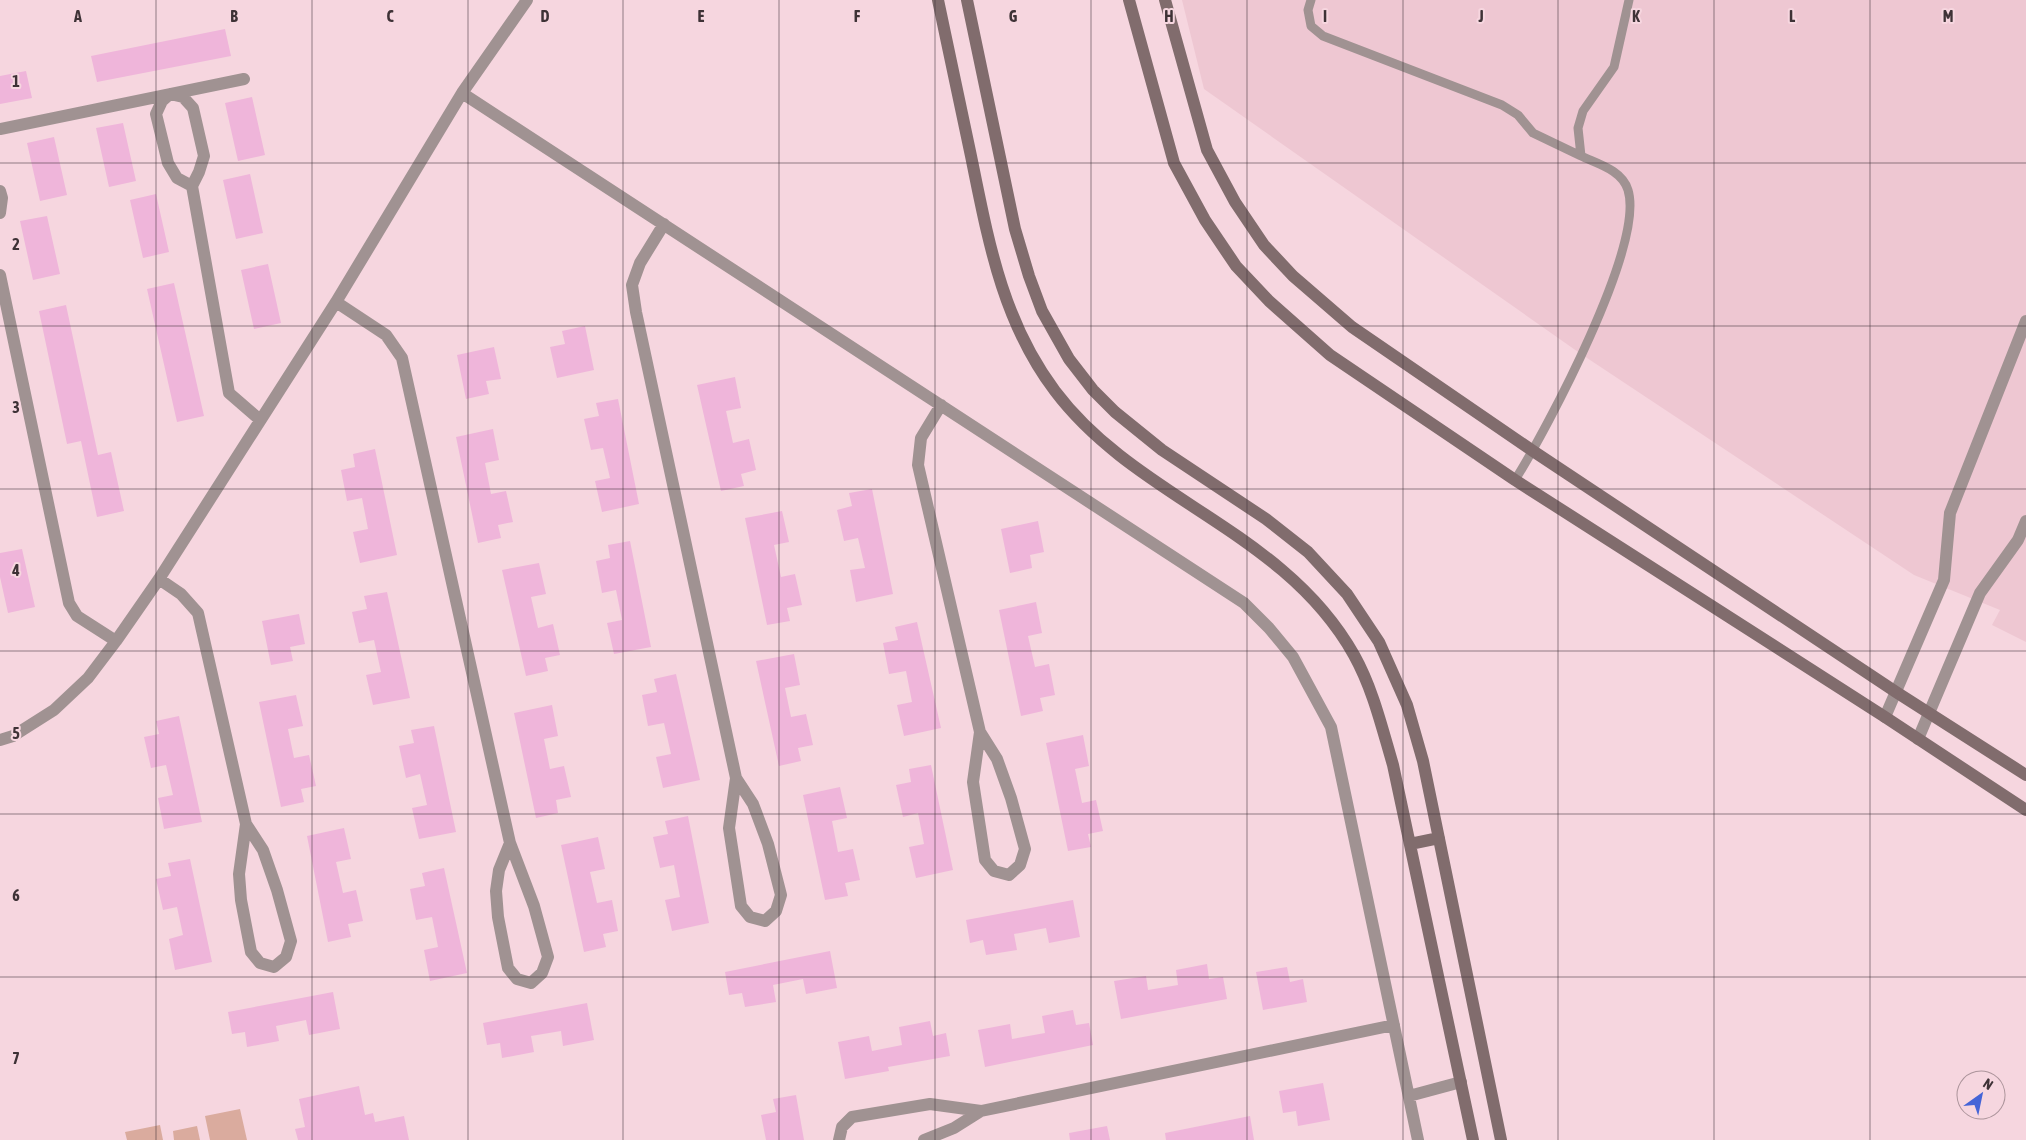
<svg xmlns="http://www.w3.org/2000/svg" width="2026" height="1140" font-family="'Asap Condensed',sans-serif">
<rect width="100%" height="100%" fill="#f6d6df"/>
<!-- built -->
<path fill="#eec7d2" d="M1182,0H2026V642L1992,625L2000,610L1914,575L1581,354L1204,89Z"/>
<!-- green -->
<path fill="#daab9e" d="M240,1109L247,1140H210L205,1116Z
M160,1125L163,1140H127L125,1132Z
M197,1126L200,1140H174L173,1131Z"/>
<!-- building -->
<path fill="#efb5da" d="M225,29L231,56L97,82L91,56Z
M26,71L32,98L0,104V76Z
M252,97L265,155L238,161L225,103Z
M123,123L136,181L109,187L96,128Z
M54,137L67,195L40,201L27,143Z
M250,174L263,233L236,239L223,180Z
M156,194L169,252L143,258L130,200Z
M47,216L60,274L33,280L20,221Z
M268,264L281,323L254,329L241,270Z
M174,283L204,416L177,422L147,289Z
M66,305L98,455L111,452L124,511L97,517L81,441L67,444L39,311Z
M585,326L594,370L557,378L550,347L565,344L562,331Z
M494,347L501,379L486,381L489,394L466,399L457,355Z
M735,377L741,408L726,411L733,443L749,439L756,470L741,474L744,486L721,491L697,385Z
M618,399L639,504L602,512L595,481L610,478L603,448L591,450L584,419L599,416L596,403Z
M493,429L499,460L485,463L491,494L506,491L513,522L498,525L501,538L478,543L456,437Z
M375,449L397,555L360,563L353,532L368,529L362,498L347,501L341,470L355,467L353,454Z
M872,489L893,594L856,602L850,570L865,568L858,538L844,541L837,510L852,506L849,493Z
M782,511L789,542L774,545L781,577L795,574L802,605L787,608L790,621L767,625L745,518Z
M1038,521L1044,552L1030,555L1032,568L1010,573L1001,529Z
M630,541L651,647L614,654L607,623L622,620L616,590L602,593L596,561L610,558L608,545Z
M22,549L35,607L8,613L0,577V553Z
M539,563L546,594L531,597L538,628L553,624L560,655L545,658L548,671L526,676L502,570Z
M387,592L410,698L373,705L366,675L381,672L374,640L359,643L352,612L367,609L364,596Z
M1036,602L1042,633L1028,636L1035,667L1049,664L1055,695L1040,698L1043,711L1021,716L999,610Z
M299,614L305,644L290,647L293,661L271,665L262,621Z
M917,622L941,728L904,736L897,705L912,702L906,671L889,674L883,643L898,640L895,627Z
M794,654L800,685L785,688L791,717L806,714L813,745L798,748L801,761L779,766L756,661Z
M676,674L700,780L663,788L656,757L671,754L664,723L648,726L642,695L657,692L654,679Z
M296,695L303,726L288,729L294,758L309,755L316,786L301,789L304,802L281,807L259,702Z
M552,705L558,736L544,739L550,769L564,766L571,797L556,800L558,813L536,818L514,713Z
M179,716L202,822L164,829L158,798L173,795L166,765L151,768L144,737L159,734L156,721Z
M434,726L456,832L419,839L412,808L427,805L420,774L406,778L399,746L414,743L411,730Z
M1083,735L1089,766L1075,769L1082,803L1096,800L1103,831L1088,834L1091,847L1068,851L1046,743Z
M931,765L953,870L916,878L909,847L924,844L918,813L903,817L896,785L911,782L909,769Z
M840,787L847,818L832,821L838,852L853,849L860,880L845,883L848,896L825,900L803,795Z
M688,816L709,923L672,931L665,900L680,897L674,865L660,868L653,837L668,834L665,821Z
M344,828L351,859L336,862L343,893L356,890L363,921L348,924L351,937L328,942L307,836Z
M598,837L605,869L590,872L597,903L612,900L618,931L603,934L606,947L584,952L561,845Z
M190,859L212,962L175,970L169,939L183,935L177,907L163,910L156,879L171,876L168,863Z
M444,868L467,973L430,981L424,950L438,947L432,917L416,920L410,889L425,886L422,873Z
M1073,900L1080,937L1049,943L1046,928L1014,934L1017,950L986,955L983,940L970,943L966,920Z
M830,951L837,988L806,994L803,979L773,985L776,1002L745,1007L742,993L729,995L725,972Z
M1207,964L1209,979L1223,977L1227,999L1121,1019L1114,981L1146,976L1148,990L1178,985L1176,970Z
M1287,967L1290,982L1303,979L1307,1002L1263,1010L1256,972Z
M333,992L340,1029L309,1035L306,1020L276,1026L279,1041L247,1047L245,1032L232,1034L228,1012Z
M587,1003L594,1040L563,1046L561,1031L531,1036L534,1052L502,1058L500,1043L487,1045L483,1023Z
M1073,1010L1076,1025L1089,1023L1093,1045L985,1067L978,1030L1010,1024L1012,1039L1045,1033L1042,1016Z
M930,1021L933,1036L946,1033L950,1056L888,1067L889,1071L845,1079L838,1042L869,1036L872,1051L902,1045L899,1027Z
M1323,1083L1330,1120L1298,1126L1296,1111L1283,1113L1279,1091Z
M359,1086L365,1115L373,1113L375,1122L404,1116L409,1140H298L295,1129L305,1127L299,1099Z
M796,1095L804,1140H766L761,1115L776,1112L773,1099Z
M1250,1116L1254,1140H1166L1165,1133Z
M1107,1126L1110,1140H1070L1069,1133Z"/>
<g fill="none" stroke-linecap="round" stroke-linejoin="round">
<!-- lane -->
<path stroke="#a09292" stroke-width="9" d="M1311,0L1308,10L1311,26L1323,36L1502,105L1518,115L1533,133L1581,156
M1515,480C1547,429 1645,245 1628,190C1622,170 1598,164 1581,156L1578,128L1583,111L1614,67L1629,0"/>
<!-- street -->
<path stroke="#a09292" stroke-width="12" d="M462,93L1244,603L1269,628L1293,657L1331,727L1418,1140
M0,129L244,79
M192,186L177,178L168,163L156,114L162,101L170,94L183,97L193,108L204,156L199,172L192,186L229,393L259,419
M0,191L2,198L0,213
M664,224L640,263L632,285L636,312L736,778L729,828L741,906L750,917L765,921L776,911L781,895L768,844L753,804L736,778
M0,275L69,603L77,616L116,641
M336,302L386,335L402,358L510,843L534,906L548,957L542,973L531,983L517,979L508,968L498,917L496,891L499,870L510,843
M941,405L921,438L918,465L980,732L997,759L1011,798L1025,849L1020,865L1009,875L994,871L985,860L973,782L980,732
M159,579L181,594L198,613L246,824L239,874L241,900L251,952L260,963L274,967L286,957L291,941L277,890L263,850L246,824
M1885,717L1944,580L1950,513L2026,321
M1918,739L1980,593L2018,540L2026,521
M0,740L13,736L54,710L88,678L116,641L159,579L336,302L462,93L527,0
M1409,1096L1461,1082
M839,1140L842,1127L852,1117L930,1104L981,1111L1394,1025
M924,1140L954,1128L981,1111"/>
<!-- secondary -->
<path stroke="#816c6d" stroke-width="12" d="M938,0C949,52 960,104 971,156C988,239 1002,321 1055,391C1137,500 1284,530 1354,655C1373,689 1382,728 1393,765L1473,1140
M967,0L1015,229L1029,276L1042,311L1069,359L1093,390L1115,412L1162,450L1266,519L1308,552L1347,594L1379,642L1407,705L1423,761L1501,1140
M1129,0L1174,163L1205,220L1236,266L1269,301L1330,355L1515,480L1885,717L2026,810
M1165,0L1207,150L1235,202L1264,245L1293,276L1352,327L1533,451L1896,692L2026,775
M1410,844L1439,838"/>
</g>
<!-- grid -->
<path fill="none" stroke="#3e3236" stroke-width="1" stroke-opacity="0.55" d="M156,0V1140M312,0V1140M468,0V1140M623,0V1140M779,0V1140M935,0V1140M1091,0V1140M1247,0V1140M1403,0V1140M1558,0V1140M1714,0V1140M1870,0V1140M0,163H2026M0,326H2026M0,489H2026M0,651H2026M0,814H2026M0,977H2026"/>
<g font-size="16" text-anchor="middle" font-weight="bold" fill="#3e3236" stroke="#f6d6df" stroke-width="4" stroke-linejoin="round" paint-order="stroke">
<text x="78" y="22">A</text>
<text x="234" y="22">B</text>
<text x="390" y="22">C</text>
<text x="545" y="22">D</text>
<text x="701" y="22">E</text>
<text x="857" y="22">F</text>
<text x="1013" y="22">G</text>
<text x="1169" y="22">H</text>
<text x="1325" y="22">I</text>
<text x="1481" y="22">J</text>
<text x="1636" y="22">K</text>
<text x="1792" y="22">L</text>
<text x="1948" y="22">M</text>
<text x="16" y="87">1</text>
<text x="16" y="250">2</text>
<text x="16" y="413">3</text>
<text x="16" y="576">4</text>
<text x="16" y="739">5</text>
<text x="16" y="901">6</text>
<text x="16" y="1064">7</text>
</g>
<!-- north arrow -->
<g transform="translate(1981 1095) rotate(33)"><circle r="24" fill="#f6d6df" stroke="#ac949b"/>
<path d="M0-4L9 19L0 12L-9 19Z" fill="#4464d7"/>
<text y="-8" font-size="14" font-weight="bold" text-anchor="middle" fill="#3e3236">N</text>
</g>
</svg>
